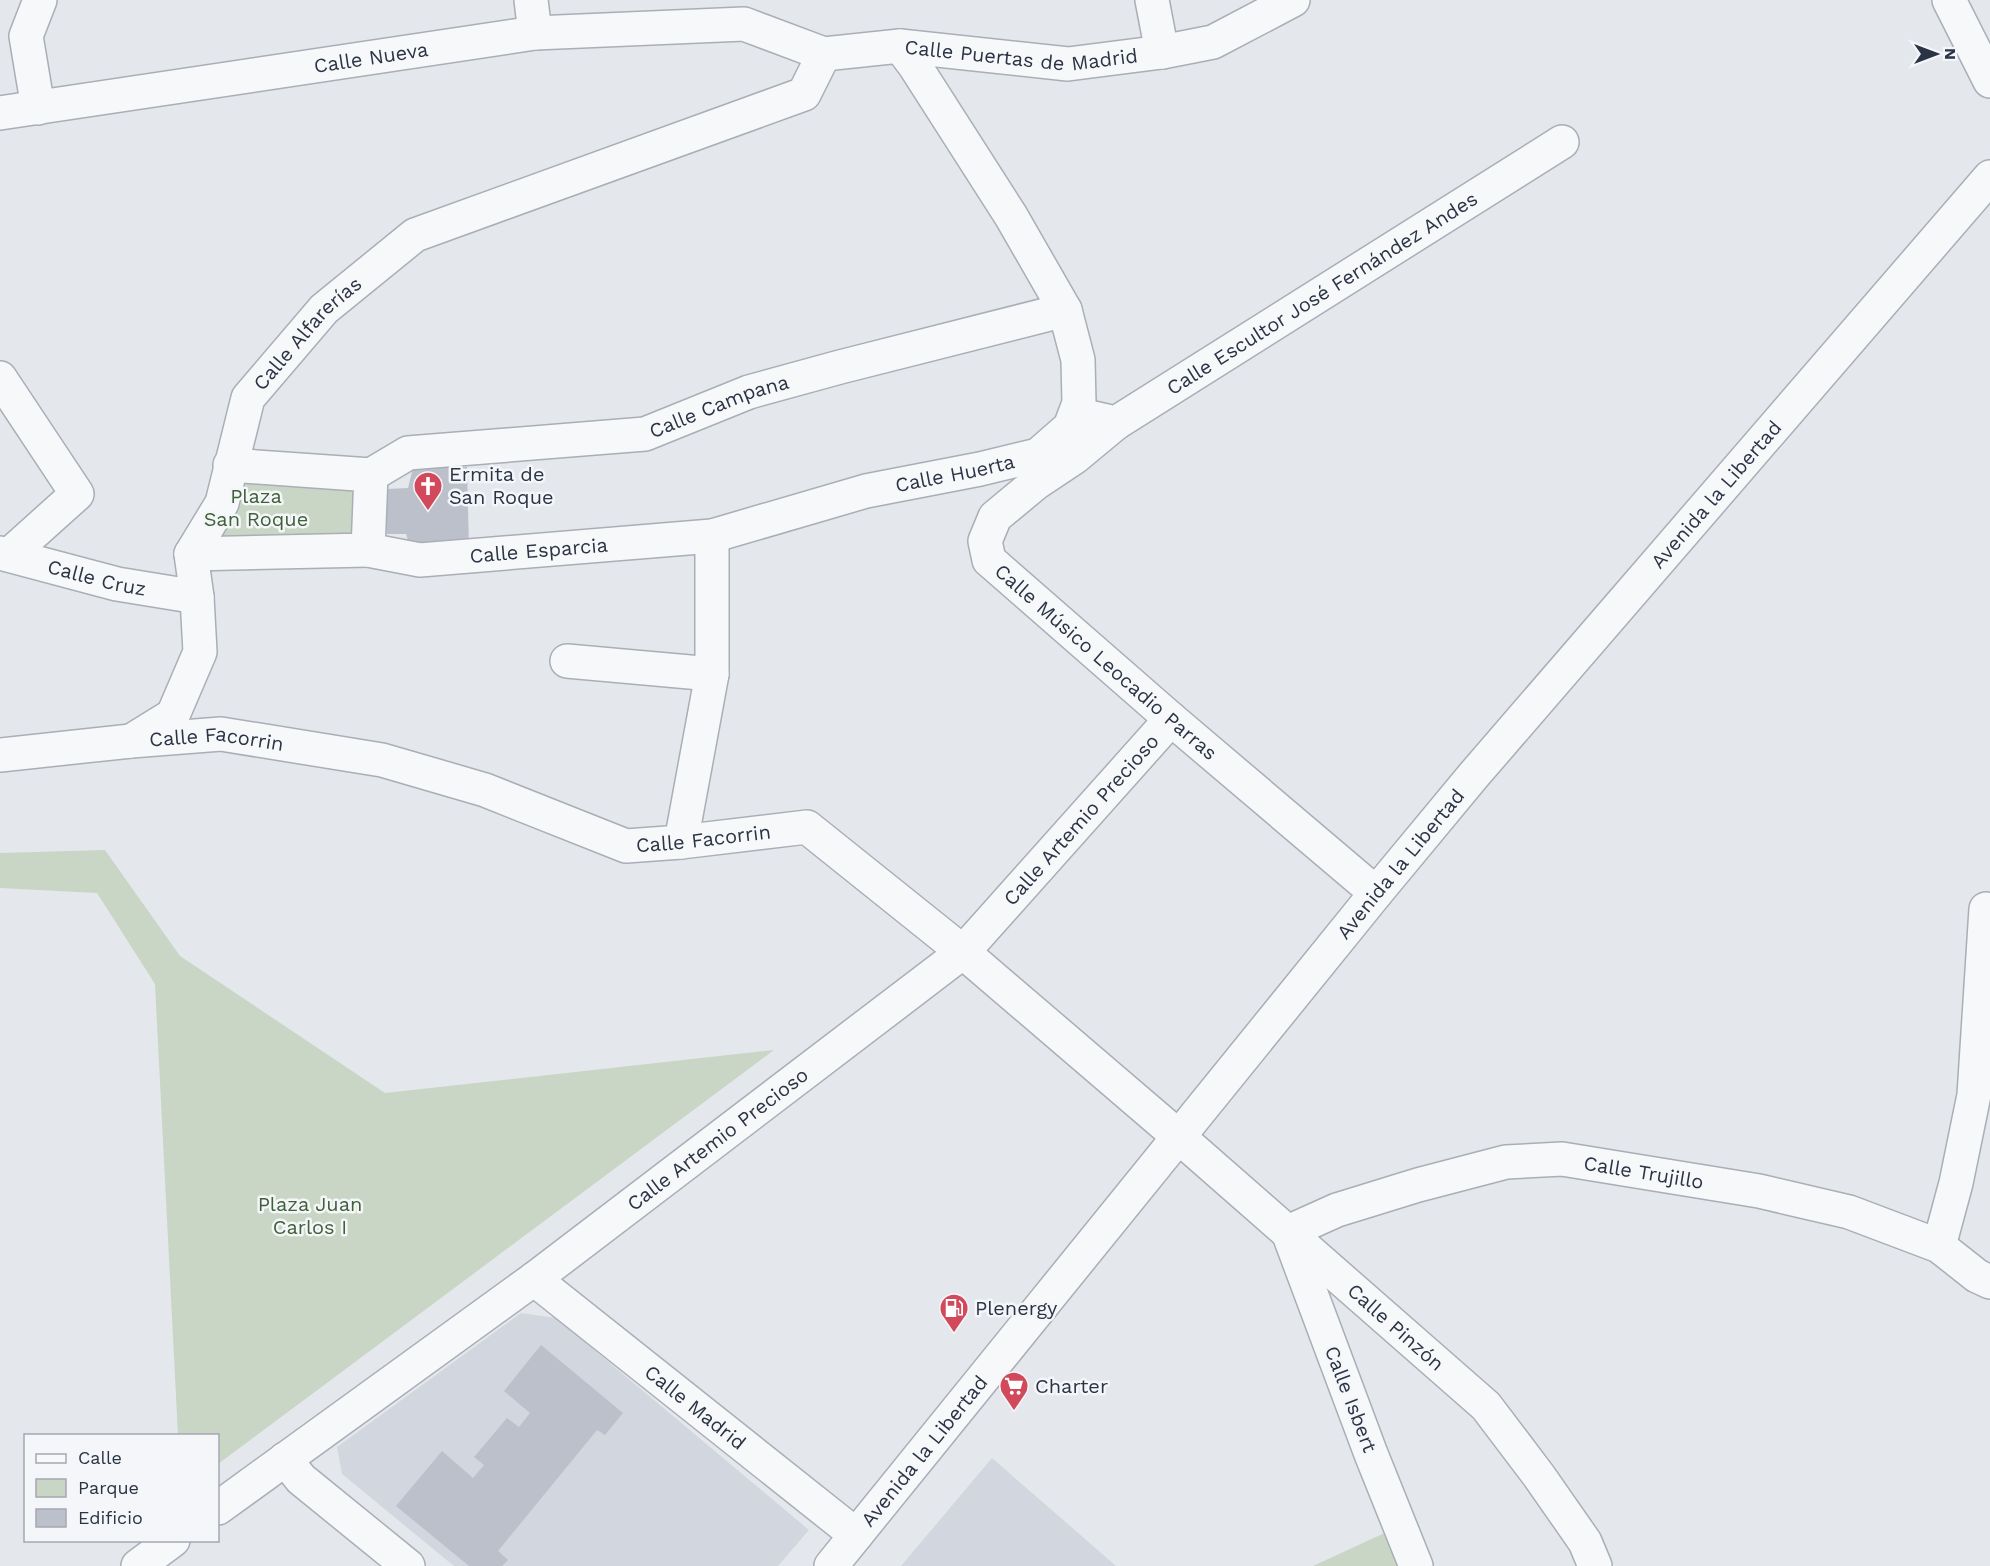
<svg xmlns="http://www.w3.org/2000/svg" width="1990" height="1566" font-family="'Work Sans',sans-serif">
<rect width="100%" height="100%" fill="#e4e7ec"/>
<!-- built -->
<path fill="#d2d6de" d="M521,1313L556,1318L809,1530L778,1566H454L342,1474L337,1447Z
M992,1458L1116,1566H901Z"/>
<!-- green -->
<path fill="#c9d6c5" d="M230,465L371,481L368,544L195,549Z
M105,850L180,956L385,1093L774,1050L218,1464V1436L178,1435L155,984L97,893L0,888V853Z
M1404,1524L1421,1566H1313Z"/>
<!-- building -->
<path fill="#bbc0ca" d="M467,467L469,549L411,550L406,534H387V489L408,488L413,468Z
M541,1345L623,1413L605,1435L597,1430L498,1551L508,1560L502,1566H469L396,1506L442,1451L473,1478L484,1465L474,1457L507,1418L519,1427L530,1413L504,1391Z"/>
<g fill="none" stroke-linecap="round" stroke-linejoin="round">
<!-- minor casing -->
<g stroke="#a9aeb7" stroke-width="36">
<g id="minor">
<path d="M531,0L535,33"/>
<path d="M1152,0L1162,52"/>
<path d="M1949,0L1990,81"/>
<path d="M38,108L26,36L40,0"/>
<path id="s1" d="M0,113L535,33L744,24L824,54L900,46L1068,64L1162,52L1213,42L1293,0"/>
<path d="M0,378L77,494L9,555"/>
<path id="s2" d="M1094,418L1116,423L1562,142"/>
<path id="s3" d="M1116,423L1075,457L1036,483L995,517L985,541L989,560L1171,719L1376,893"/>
<path id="s4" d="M371,475L408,453L645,434L749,392L840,367L1065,310"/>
<path id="s5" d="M368,550L420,560L712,536L866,491L980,469L1038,455L1070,427L1079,403L1078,360L1065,310L1011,216L915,66L900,46"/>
<path id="s6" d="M0,553L117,584L197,597"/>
<path d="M191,554L368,550L371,475L230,465"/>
<path d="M567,661L712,674"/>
<path id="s7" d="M131,741L221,734L382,760L485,790L626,846L681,842L807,827L963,952L1179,1137L1486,1406L1539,1476L1585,1542L1595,1566"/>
<path id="s8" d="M0,755L131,741L173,715L200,652L197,597L191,554L222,503L248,398L324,309L415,235L804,94L824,54"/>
<path d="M681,842L712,674V536"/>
<path d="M1939,1246L1956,1183L1974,1095L1986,909"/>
<path id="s9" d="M534,1279L856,1535"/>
<path d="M285,1459L301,1479L408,1566"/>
<path id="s10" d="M218,1508L534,1279L963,952L1171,719"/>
<path d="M138,1566L173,1540"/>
<path id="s11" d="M831,1566L1376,893L1473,776L1990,177"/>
<path id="s12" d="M1416,1566L1371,1454L1288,1232L1337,1210L1418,1185L1506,1162L1562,1159L1759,1191L1849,1212L1939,1246L1977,1276L1990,1282"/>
</g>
</g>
<!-- minor -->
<use href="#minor" stroke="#f7f8fa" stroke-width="33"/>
</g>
<!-- icons -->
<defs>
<g id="church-pin" transform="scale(1.5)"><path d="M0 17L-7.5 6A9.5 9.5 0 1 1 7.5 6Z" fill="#d1495b" stroke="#f4f6f9"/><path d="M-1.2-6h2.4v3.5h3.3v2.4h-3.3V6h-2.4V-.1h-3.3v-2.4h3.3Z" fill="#fff"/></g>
<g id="fuel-pin" transform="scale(1.5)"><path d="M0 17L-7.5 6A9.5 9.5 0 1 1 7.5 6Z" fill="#d1495b" stroke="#f4f6f9"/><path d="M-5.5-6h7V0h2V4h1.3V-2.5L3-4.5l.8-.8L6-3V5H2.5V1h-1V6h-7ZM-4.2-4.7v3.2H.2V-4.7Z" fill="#fff"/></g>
<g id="supermarket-pin" transform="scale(1.5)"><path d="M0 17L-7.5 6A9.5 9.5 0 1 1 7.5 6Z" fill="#d1495b" stroke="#f4f6f9"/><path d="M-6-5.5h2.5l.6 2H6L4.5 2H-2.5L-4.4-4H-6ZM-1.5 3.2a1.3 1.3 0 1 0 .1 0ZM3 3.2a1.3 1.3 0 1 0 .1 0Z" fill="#fff"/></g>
</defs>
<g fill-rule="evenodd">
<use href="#church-pin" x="428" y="486"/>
<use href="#fuel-pin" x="954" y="1308"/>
<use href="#supermarket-pin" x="1014" y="1386"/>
</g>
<g text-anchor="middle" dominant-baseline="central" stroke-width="5" stroke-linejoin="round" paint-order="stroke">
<!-- street labels -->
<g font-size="20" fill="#2b3445" stroke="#f4f6f9">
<text stroke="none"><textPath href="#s1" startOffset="1034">Calle Puertas de Madrid</textPath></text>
<text stroke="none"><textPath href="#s1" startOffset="375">Calle Nueva</textPath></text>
<text stroke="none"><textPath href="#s2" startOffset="266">Calle Escultor José Fernández Andes</textPath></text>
<text stroke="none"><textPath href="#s8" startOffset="604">Calle Alfarerías</textPath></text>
<text stroke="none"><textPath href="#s4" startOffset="360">Calle Campana</textPath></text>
<text stroke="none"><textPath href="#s5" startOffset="597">Calle Huerta</textPath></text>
<text stroke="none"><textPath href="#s11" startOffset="1390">Avenida la Libertad</textPath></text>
<text stroke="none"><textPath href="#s5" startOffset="172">Calle Esparcia</textPath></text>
<text stroke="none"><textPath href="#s6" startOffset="100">Calle Cruz</textPath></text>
<text stroke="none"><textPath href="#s3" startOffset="354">Calle Músico Leocadio Parras</textPath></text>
<text stroke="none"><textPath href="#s7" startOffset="86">Calle Facorrin</textPath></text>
<text stroke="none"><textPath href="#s10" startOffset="1107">Calle Artemio Precioso</textPath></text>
<text stroke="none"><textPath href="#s7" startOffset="590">Calle Facorrin</textPath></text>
<text stroke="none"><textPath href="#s11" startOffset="904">Avenida la Libertad</textPath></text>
<text stroke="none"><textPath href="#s10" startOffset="621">Calle Artemio Precioso</textPath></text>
<text stroke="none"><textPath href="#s12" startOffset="726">Calle Trujillo</textPath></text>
<text stroke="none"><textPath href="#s7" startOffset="1467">Calle Pinzón</textPath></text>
<text transform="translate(1351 1399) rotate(69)">Calle Isbert</text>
<text stroke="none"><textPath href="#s9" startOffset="206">Calle Madrid</textPath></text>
<text stroke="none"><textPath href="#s11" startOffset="148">Avenida la Libertad</textPath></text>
</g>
<!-- poi labels -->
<g font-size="20" fill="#2b3445" stroke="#f4f6f9" text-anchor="start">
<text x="449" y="474">Ermita de<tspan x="449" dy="23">San Roque</tspan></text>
<text x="975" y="1308">Plenergy</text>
<text x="1035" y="1386">Charter</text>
</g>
<!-- park labels -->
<g font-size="20" fill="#3f6138" stroke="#f4f6f9">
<text x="256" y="496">Plaza<tspan x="256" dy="23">San Roque</tspan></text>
<text x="310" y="1204">Plaza Juan<tspan x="310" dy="23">Carlos I</tspan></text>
</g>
</g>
<!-- legend -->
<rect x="24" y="1434" width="195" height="108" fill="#f4f6f9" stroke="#a4a8b1" stroke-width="1.5"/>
<rect x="36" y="1454" width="30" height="9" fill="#f7f8fa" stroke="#a4a8b1" stroke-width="1.5"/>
<text x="78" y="1464" font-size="18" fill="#2b3445">Calle</text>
<rect x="36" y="1479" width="30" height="18" fill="#c9d6c5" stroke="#a4a8b1" stroke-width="1.5"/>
<text x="78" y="1494" font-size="18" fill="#2b3445">Parque</text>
<rect x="36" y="1509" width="30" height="18" fill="#bbc0ca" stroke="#a4a8b1" stroke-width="1.5"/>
<text x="78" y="1524" font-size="18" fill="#2b3445">Edificio</text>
<!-- north arrow -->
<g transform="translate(1936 54) rotate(90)" stroke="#f4f6f9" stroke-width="4.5" paint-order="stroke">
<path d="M0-4.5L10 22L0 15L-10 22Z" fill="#2b3445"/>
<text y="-9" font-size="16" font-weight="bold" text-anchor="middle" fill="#2b3445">N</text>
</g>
</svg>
